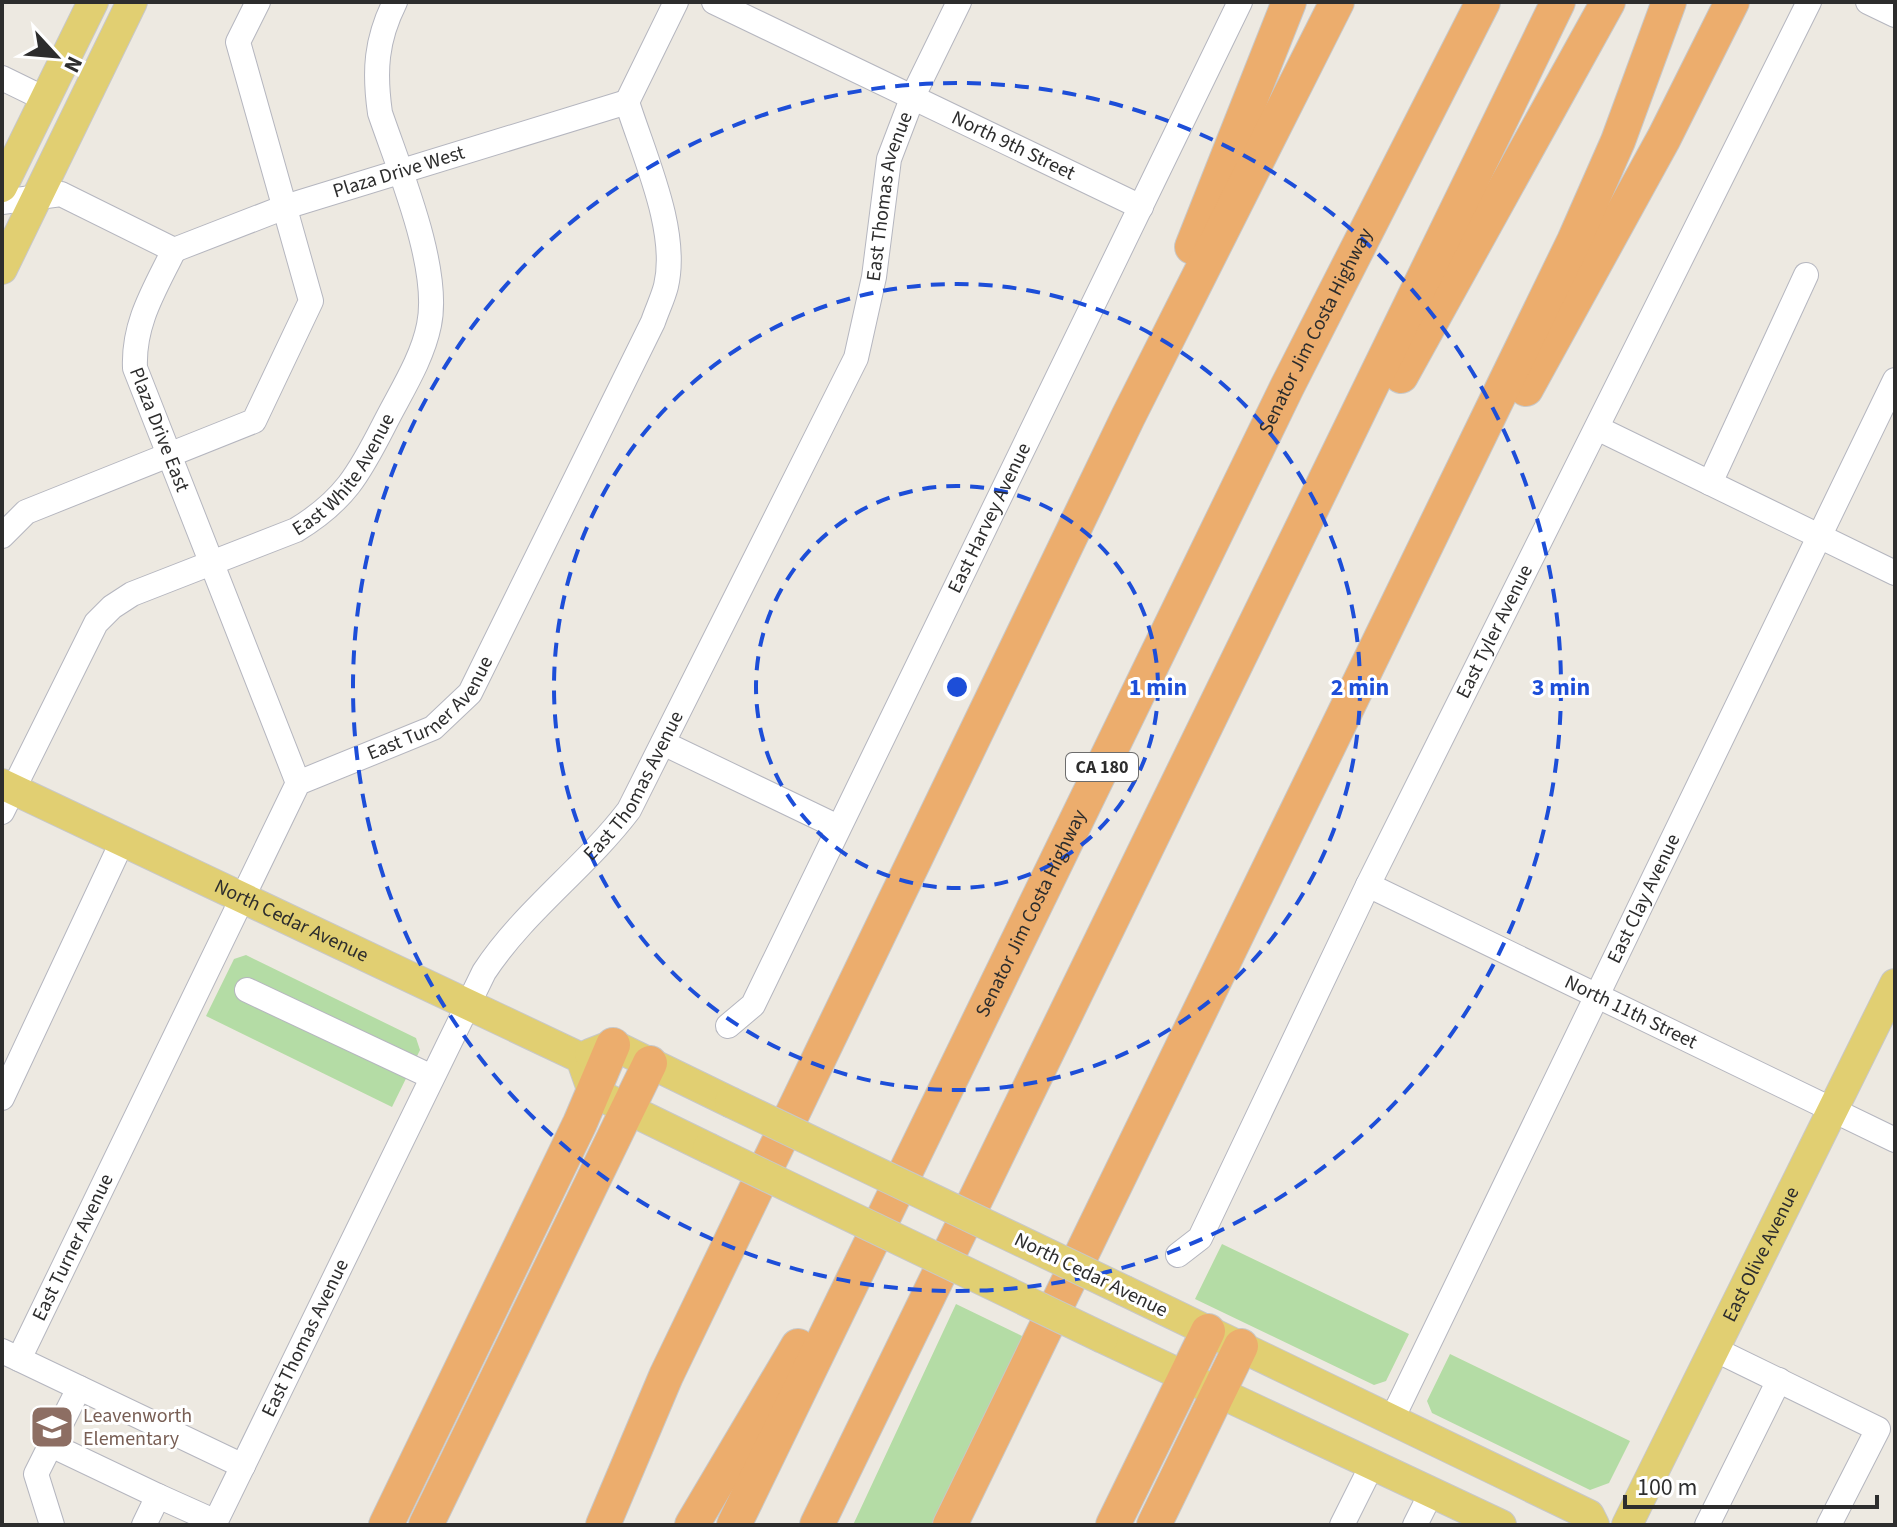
<svg xmlns="http://www.w3.org/2000/svg" width="1897" height="1527" font-family="'Source Sans 3',sans-serif">
<rect width="100%" height="100%" fill="#ede9e1"/>
<!-- green -->
<path fill="#b4dca5" d="M246,955L416,1038L420,1050L392,1107L206,1016L234,959Z
M1222,1244L1409,1334L1386,1381L1374,1385L1195,1299Z
M956,1304L1024,1337L934,1525H853Z
M1450,1354L1630,1441L1609,1483L1590,1490L1432,1413L1427,1401Z"/>
<g fill="none" stroke-linecap="round" stroke-linejoin="round">
<!-- minor casing -->
<g stroke="#b5b6bf" stroke-width="26">
<g id="minor">
<path id="s1" d="M714,2L1141,207"/>
<path d="M1868,2L1895,15"/>
<path d="M2,78L45,99"/>
<path d="M2,202L61,194L174,250"/>
<path id="s2" d="M174,250C155,289 133,323 135,368L298,783"/>
<path id="s3" d="M174,250L285,207L627,102"/>
<path d="M1597,428L1895,573"/>
<path d="M1710,483L1806,275"/>
<path d="M2,536L26,512L254,421L311,301L238,42L258,2"/>
<path d="M663,743L838,827"/>
<path id="s4" d="M2,812L96,623L112,607L132,594L296,530C344,501 359,474 384,425C400,393 422,360 429,325C441,268 399,169 380,113C374,71 376,40 395,2"/>
<path id="s5" d="M1368,885L1895,1140"/>
<path d="M247,990L432,1077"/>
<path id="s6" d="M728,1026L753,1005L1240,2"/>
<path d="M2,1098L122,842"/>
<path id="s7" d="M1178,1255L1200,1238L1368,885L1809,2"/>
<path d="M1714,1349L1878,1429L1829,1525"/>
<path d="M2,1351L243,1466"/>
<path id="s8" d="M19,1359L298,783L433,728L470,693L653,322C657,310 663,298 666,286C679,231 644,156 627,102L676,2"/>
<path id="s9" d="M1392,1419L1895,380"/>
<path d="M51,1445L158,1496L144,1525"/>
<path d="M158,1496L216,1522"/>
<path d="M52,1525L36,1474L79,1388"/>
<path id="s10" d="M214,1525L484,972C524,911 585,868 629,810L856,358L874,277L889,159L913,96L959,2"/>
<path d="M1342,1525L1372,1465"/>
<path d="M1415,1525L1431,1493"/>
<path d="M1707,1525L1779,1380"/>
</g>
</g>
<!-- major casing -->
<g stroke="#c8c8c8" stroke-width="32">
<g id="major">
<path d="M2,187L93,2"/>
<path d="M2,269L132,2"/>
<path id="s11" d="M2,784L581,1058L593,1092L708,1148"/>
<path d="M590,1054L613,1045L730,1102"/>
<path d="M1125,1291L1589,1515L1594,1525"/>
<path d="M1103,1338L1501,1525"/>
<path id="s12" d="M1627,1525L1895,984"/>
</g>
</g>
<!-- highway casing -->
<g stroke="#c8c8c8" stroke-width="36">
<g id="highway">
<path d="M1192,247L1289,2"/>
<path d="M1401,376L1608,2"/>
<path d="M1526,389L1664,138L1732,2"/>
<path d="M386,1525L580,1123L613,1045"/>
<path d="M426,1525L650,1063"/>
<path d="M603,1525L666,1376L1128,417L1337,2"/>
<path d="M692,1525L798,1346"/>
<path id="s13" d="M734,1525L1287,387L1483,2"/>
<path d="M817,1525L1558,2"/>
<path d="M950,1525L1574,241L1618,141L1669,2"/>
<path d="M1113,1525L1208,1331"/>
<path d="M1154,1525L1241,1346"/>
</g>
</g>
<!-- minor -->
<use href="#minor" stroke="#fff" stroke-width="24"/>
<!-- major -->
<use href="#major" stroke="#e1cf72" stroke-width="30"/>
<!-- highway -->
<use href="#highway" stroke="#ecad6d" stroke-width="34"/>
<!-- major-bridge casing -->
<g stroke="#c8c8c8" stroke-width="32" stroke-linecap="butt">
<path id="major-bridge" d="M730,1102L1125,1291
M708,1148L1103,1338"/>
</g>
<!-- major-bridge -->
<use href="#major-bridge" stroke="#e1cf72" stroke-width="30"/>
</g>
<!-- distance rings -->
<g fill="none" stroke="#1d4ed8" stroke-width="4" stroke-dasharray="14 10">
<circle cx="957" cy="687" r="201"/>
<circle cx="957" cy="687" r="403"/>
<circle cx="957" cy="687" r="604"/>
</g>
<!-- icons -->
<defs>
<g id="school-square" transform="scale(2.3)"><rect x="-9" y="-9" width="18" height="18" rx="4" fill="#8d6e63" stroke="#fff"/><path d="M0-5L7-2L0 1L-7-2ZM-4 1L0 2.5L4 1V4Q0 6-4 4Z" fill="#fff"/></g>
</defs>
<g fill-rule="evenodd">
<use href="#school-square" x="52" y="1427"/>
</g>
<g text-anchor="middle" dominant-baseline="central" stroke-width="6" stroke-linejoin="round" paint-order="stroke">
<!-- shield labels -->
<rect fill="#fff" stroke="#6c6c6c" stroke-width="2" x="1066" y="753" width="72" height="28" rx="6"/>
<g font-size="18" font-weight="bold" fill="#2d2d2d">
<text x="1102" y="767">CA 180</text>
</g>
<!-- street labels -->
<g font-size="20" fill="#2d2d2d" stroke="#fff">
<text stroke="none"><textPath href="#s1" startOffset="332">North 9th Street</textPath></text>
<text stroke="none"><textPath href="#s3" startOffset="238">Plaza Drive West</textPath></text>
<text stroke="none"><textPath href="#s10" startOffset="1504">East Thomas Avenue</textPath></text>
<text stroke="none"><textPath href="#s13" startOffset="1328">Senator Jim Costa Highway</textPath></text>
<text stroke="none"><textPath href="#s2" startOffset="192">Plaza Drive East</textPath></text>
<text stroke="none"><textPath href="#s4" startOffset="508">East White Avenue</textPath></text>
<text stroke="none"><textPath href="#s6" startOffset="574">East Harvey Avenue</textPath></text>
<text stroke="none"><textPath href="#s7" startOffset="702">East Tyler Avenue</textPath></text>
<text stroke="none"><textPath href="#s8" startOffset="796">East Turner Avenue</textPath></text>
<text stroke="none"><textPath href="#s10" startOffset="856">East Thomas Avenue</textPath></text>
<text stroke="none"><textPath href="#s9" startOffset="578">East Clay Avenue</textPath></text>
<text stroke="none"><textPath href="#s13" startOffset="680">Senator Jim Costa Highway</textPath></text>
<text stroke="none"><textPath href="#s11" startOffset="320">North Cedar Avenue</textPath></text>
<text stroke="none"><textPath href="#s5" startOffset="292">North 11th Street</textPath></text>
<text stroke="none"><textPath href="#s8" startOffset="124">East Turner Avenue</textPath></text>
<text stroke="none"><textPath href="#s12" startOffset="302">East Olive Avenue</textPath></text>
<text transform="translate(1091 1275) rotate(26)">North Cedar Avenue</text>
<text stroke="none"><textPath href="#s10" startOffset="208">East Thomas Avenue</textPath></text>
</g>
<!-- education labels -->
<g font-size="20" fill="#785e54" stroke="#fff" text-anchor="start">
<text x="83" y="1416">Leavenworth<tspan x="83" dy="23">Elementary</tspan></text>
</g>
</g>
<circle cx="957" cy="687" r="12" fill="#1d4ed8" stroke="#fff" stroke-width="4"/>
<g font-size="24" text-anchor="middle" font-weight="bold" fill="#1d4ed8" stroke="#fff" stroke-width="6" stroke-linejoin="round" paint-order="stroke">
<text x="1158" y="695">1 min</text>
<text x="1360" y="695">2 min</text>
<text x="1561" y="695">3 min</text>
</g>
<!-- border -->
<rect width="1897" height="1527" fill="none" stroke="#2d2d2d" stroke-width="8"/>
<!-- north arrow -->
<g transform="translate(56 56) rotate(116)" stroke="#ffffff" stroke-width="6" paint-order="stroke">
<path d="M0-6L14 30L0 20L-14 30Z" fill="#2d2d2d"/>
<text y="-12" font-size="22" font-weight="bold" text-anchor="middle" fill="#2d2d2d">N</text>
</g>
<!-- scale -->
<path d="M1625 1495v12h252v-12" fill="none" stroke="#2d2d2d" stroke-width="4"/>
<text x="1637" y="1495" font-size="24" fill="#2d2d2d" stroke="#ffffff" stroke-width="6" paint-order="stroke">100 m</text>
</svg>
